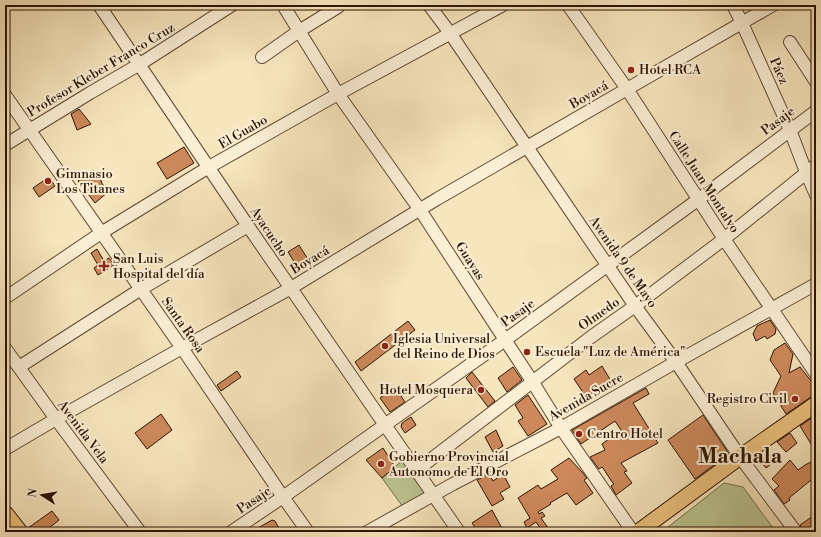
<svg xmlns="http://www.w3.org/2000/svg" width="821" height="537" font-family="'Libre Bodoni',serif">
<rect width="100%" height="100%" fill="#f7e5bd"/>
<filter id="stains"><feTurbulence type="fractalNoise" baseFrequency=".005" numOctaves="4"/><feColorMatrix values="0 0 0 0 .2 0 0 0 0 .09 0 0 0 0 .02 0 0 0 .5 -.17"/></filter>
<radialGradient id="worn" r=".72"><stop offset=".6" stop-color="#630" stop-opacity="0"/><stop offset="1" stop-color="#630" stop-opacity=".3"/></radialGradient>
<!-- green -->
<path fill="#bbc592" stroke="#746c4a" d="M404,459L427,493L403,507L382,478Z
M724,483L743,487L776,532H664L663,531Z"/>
<!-- building -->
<path fill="#cd895c" stroke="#2c1301" d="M79,109L91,124L77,130L71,114Z
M184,147L194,163L167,179L157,163Z
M93,170L102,182H101L108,192L95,203L78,181Z
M49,177L55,186L39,197L33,188Z
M299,245L309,261L298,268L288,252Z
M97,249L104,261L109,258L114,265L98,275L94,268L98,265L91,253Z
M770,320L776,329L775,334L767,339L765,336L756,341L753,334L757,326Z
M408,321L415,330L361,371L355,362Z
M785,343L793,354L789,373L800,367L816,387V395L811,397L786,414L773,393L781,376L770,360L774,350Z
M602,366L611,381L613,385L605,391L602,388L586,397L574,379L586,370L589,375Z
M513,367L522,380L507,392L498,378Z
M237,371L241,377L221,391L217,385Z
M472,372L495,401L488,407L466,378Z
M395,387L405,402L390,412L380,398Z
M646,388L649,394L633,403L658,443L621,463L627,471L624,472L632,483L616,495L611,486L614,484L612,482L603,468L602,467L599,469L590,457L605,450L602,444L621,430L615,421L581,444L572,430Z
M528,395L547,424L528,436L518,421L523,418L515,405Z
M161,414L172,430L147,449L135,433Z
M703,415L729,454L695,479L668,440Z
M816,415V452L800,426Z
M411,417L416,425L405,433L401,427L402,423Z
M496,430L503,446L493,452L485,437Z
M790,433L797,443L786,452L777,442Z
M383,448L395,467L382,478L366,460Z
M768,452L775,461L766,468L759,459Z
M569,458L582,472L587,478L584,480L593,493L576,505L567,493L550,503L551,504L538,512L539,514L542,512L545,516L541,518L551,532H543L536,522L527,528L524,522L530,518L518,498L538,485L541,489L558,479L551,470Z
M790,460L798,470L805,465L811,462L816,469V476L789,498L790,500L784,504L774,490L779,486L772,479Z
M489,474L493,481L503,474L510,487L500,493L504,499L492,506L477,480Z
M492,510L504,532H478L472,523Z
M52,511L59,520L44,532H29L28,528Z
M816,514V532H803L802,528L800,525Z
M272,520L275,521L281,532H251Z"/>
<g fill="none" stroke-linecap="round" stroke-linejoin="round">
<!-- minor casing -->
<g stroke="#5f4830" stroke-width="14">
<path id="minor" d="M99,5L248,226L385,425L459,532
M283,5L338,94L420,210L532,381L561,428L633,532
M429,5L450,33L527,147L635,306L676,362L740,457L796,532
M568,5L627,89L724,239L816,374
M733,5L742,23L790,130L806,172L816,195
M790,42L816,82
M262,57L299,31L338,7L339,5
M5,95L182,348L283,497L308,532
M5,145L90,93L140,64L232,5
M5,298L101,233L209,167L338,94L503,5
M5,348L56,419L140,532
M19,367L141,289L248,226
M5,449L56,419L182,348L291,288L437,199L627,89L773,5
M417,470L591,337L635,306L724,239L816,165
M231,532L283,497L505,340L699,199L816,111
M367,532L453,484L561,428L676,362L816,284"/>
</g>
<!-- major casing -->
<g stroke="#2c1301" stroke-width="17">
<path id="major" d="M5,513L20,532
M5,530L6,532
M638,532L740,457L816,404"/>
</g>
<!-- minor -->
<use href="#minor" stroke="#faeed4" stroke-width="12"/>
<!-- major -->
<use href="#major" stroke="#ecc27e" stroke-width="15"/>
</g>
<!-- markers -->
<g fill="#8f2418" stroke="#faeed4" stroke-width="1.5">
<circle cx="631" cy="70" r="4"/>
<circle cx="48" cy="181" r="4"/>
<path d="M102 260h4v4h4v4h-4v4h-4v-4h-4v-4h4z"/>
<circle cx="385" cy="346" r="4"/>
<circle cx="527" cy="352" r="4"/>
<circle cx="481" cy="390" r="4"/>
<circle cx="795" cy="399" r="4"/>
<circle cx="579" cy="434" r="4"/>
<circle cx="381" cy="464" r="4"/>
</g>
<g text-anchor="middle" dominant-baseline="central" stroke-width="4" stroke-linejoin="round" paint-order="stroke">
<!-- street labels -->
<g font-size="13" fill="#2c1301" stroke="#faeed4">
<text transform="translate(101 70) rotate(-31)">Profesor Kleber Franco Cruz</text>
<text transform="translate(779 71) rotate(66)">Páez</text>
<text transform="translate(589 95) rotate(-30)">Boyacá</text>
<text transform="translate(778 121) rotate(-37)">Pasaje</text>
<text transform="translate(243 132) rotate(-30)">El Guabo</text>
<text transform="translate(704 182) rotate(57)">Calle Juan Montalvo</text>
<text transform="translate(269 232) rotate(56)">Ayacucho</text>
<text transform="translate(310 260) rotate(-31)">Boyacá</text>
<text transform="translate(470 261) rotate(57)">Guayas</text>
<text transform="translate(623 262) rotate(55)">Avenida 9 de Mayo</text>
<text transform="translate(518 313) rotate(-36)">Pasaje</text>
<text transform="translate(599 314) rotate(-35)">Olmedo</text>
<text transform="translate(183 325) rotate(55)">Santa Rosa</text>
<text transform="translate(586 397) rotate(-30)">Avenida Sucre</text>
<text transform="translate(83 432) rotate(53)">Avenida Vela</text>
<text transform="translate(254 500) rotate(-34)">Pasaje</text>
</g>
<!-- poi labels -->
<g font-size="13" fill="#2c1301" stroke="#faeed4" text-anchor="start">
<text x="639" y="70">Hotel RCA</text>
<text x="56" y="174">Gimnasio<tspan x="56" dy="15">Los Titanes</tspan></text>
<text x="113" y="259">San Luis<tspan x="113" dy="15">Hospital del día</tspan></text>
<text x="393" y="339">Iglesia Universal<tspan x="393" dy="15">del Reino de Dios</tspan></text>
<text x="535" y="352">Escuela "Luz de América"</text>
<text x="473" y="390" text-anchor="end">Hotel Mosquera</text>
<text x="787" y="399" text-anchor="end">Registro Civil</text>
<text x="587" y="434">Centro Hotel</text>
<text x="389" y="457">Gobierno Provincial<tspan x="389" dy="15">Autonomo de El Oro</tspan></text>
</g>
<!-- town labels -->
<g font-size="21" font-weight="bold" fill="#2c1301" stroke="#faeed4">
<text x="740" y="457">Machala</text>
</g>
</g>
<!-- margin -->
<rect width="821" height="537" fill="none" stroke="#f7e5bd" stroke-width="20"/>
<rect x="6" y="6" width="809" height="525" fill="none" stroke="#2c1301" stroke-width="2"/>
<rect x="10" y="10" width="801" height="517" fill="none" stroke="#2c1301"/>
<!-- north arrow -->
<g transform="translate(42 495) rotate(282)" stroke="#faeed4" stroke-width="3" paint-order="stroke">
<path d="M0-3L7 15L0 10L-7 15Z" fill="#2c1301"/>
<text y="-6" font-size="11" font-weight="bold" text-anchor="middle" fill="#2c1301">N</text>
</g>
<rect width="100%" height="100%" filter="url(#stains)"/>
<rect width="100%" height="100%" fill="url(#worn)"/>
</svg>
